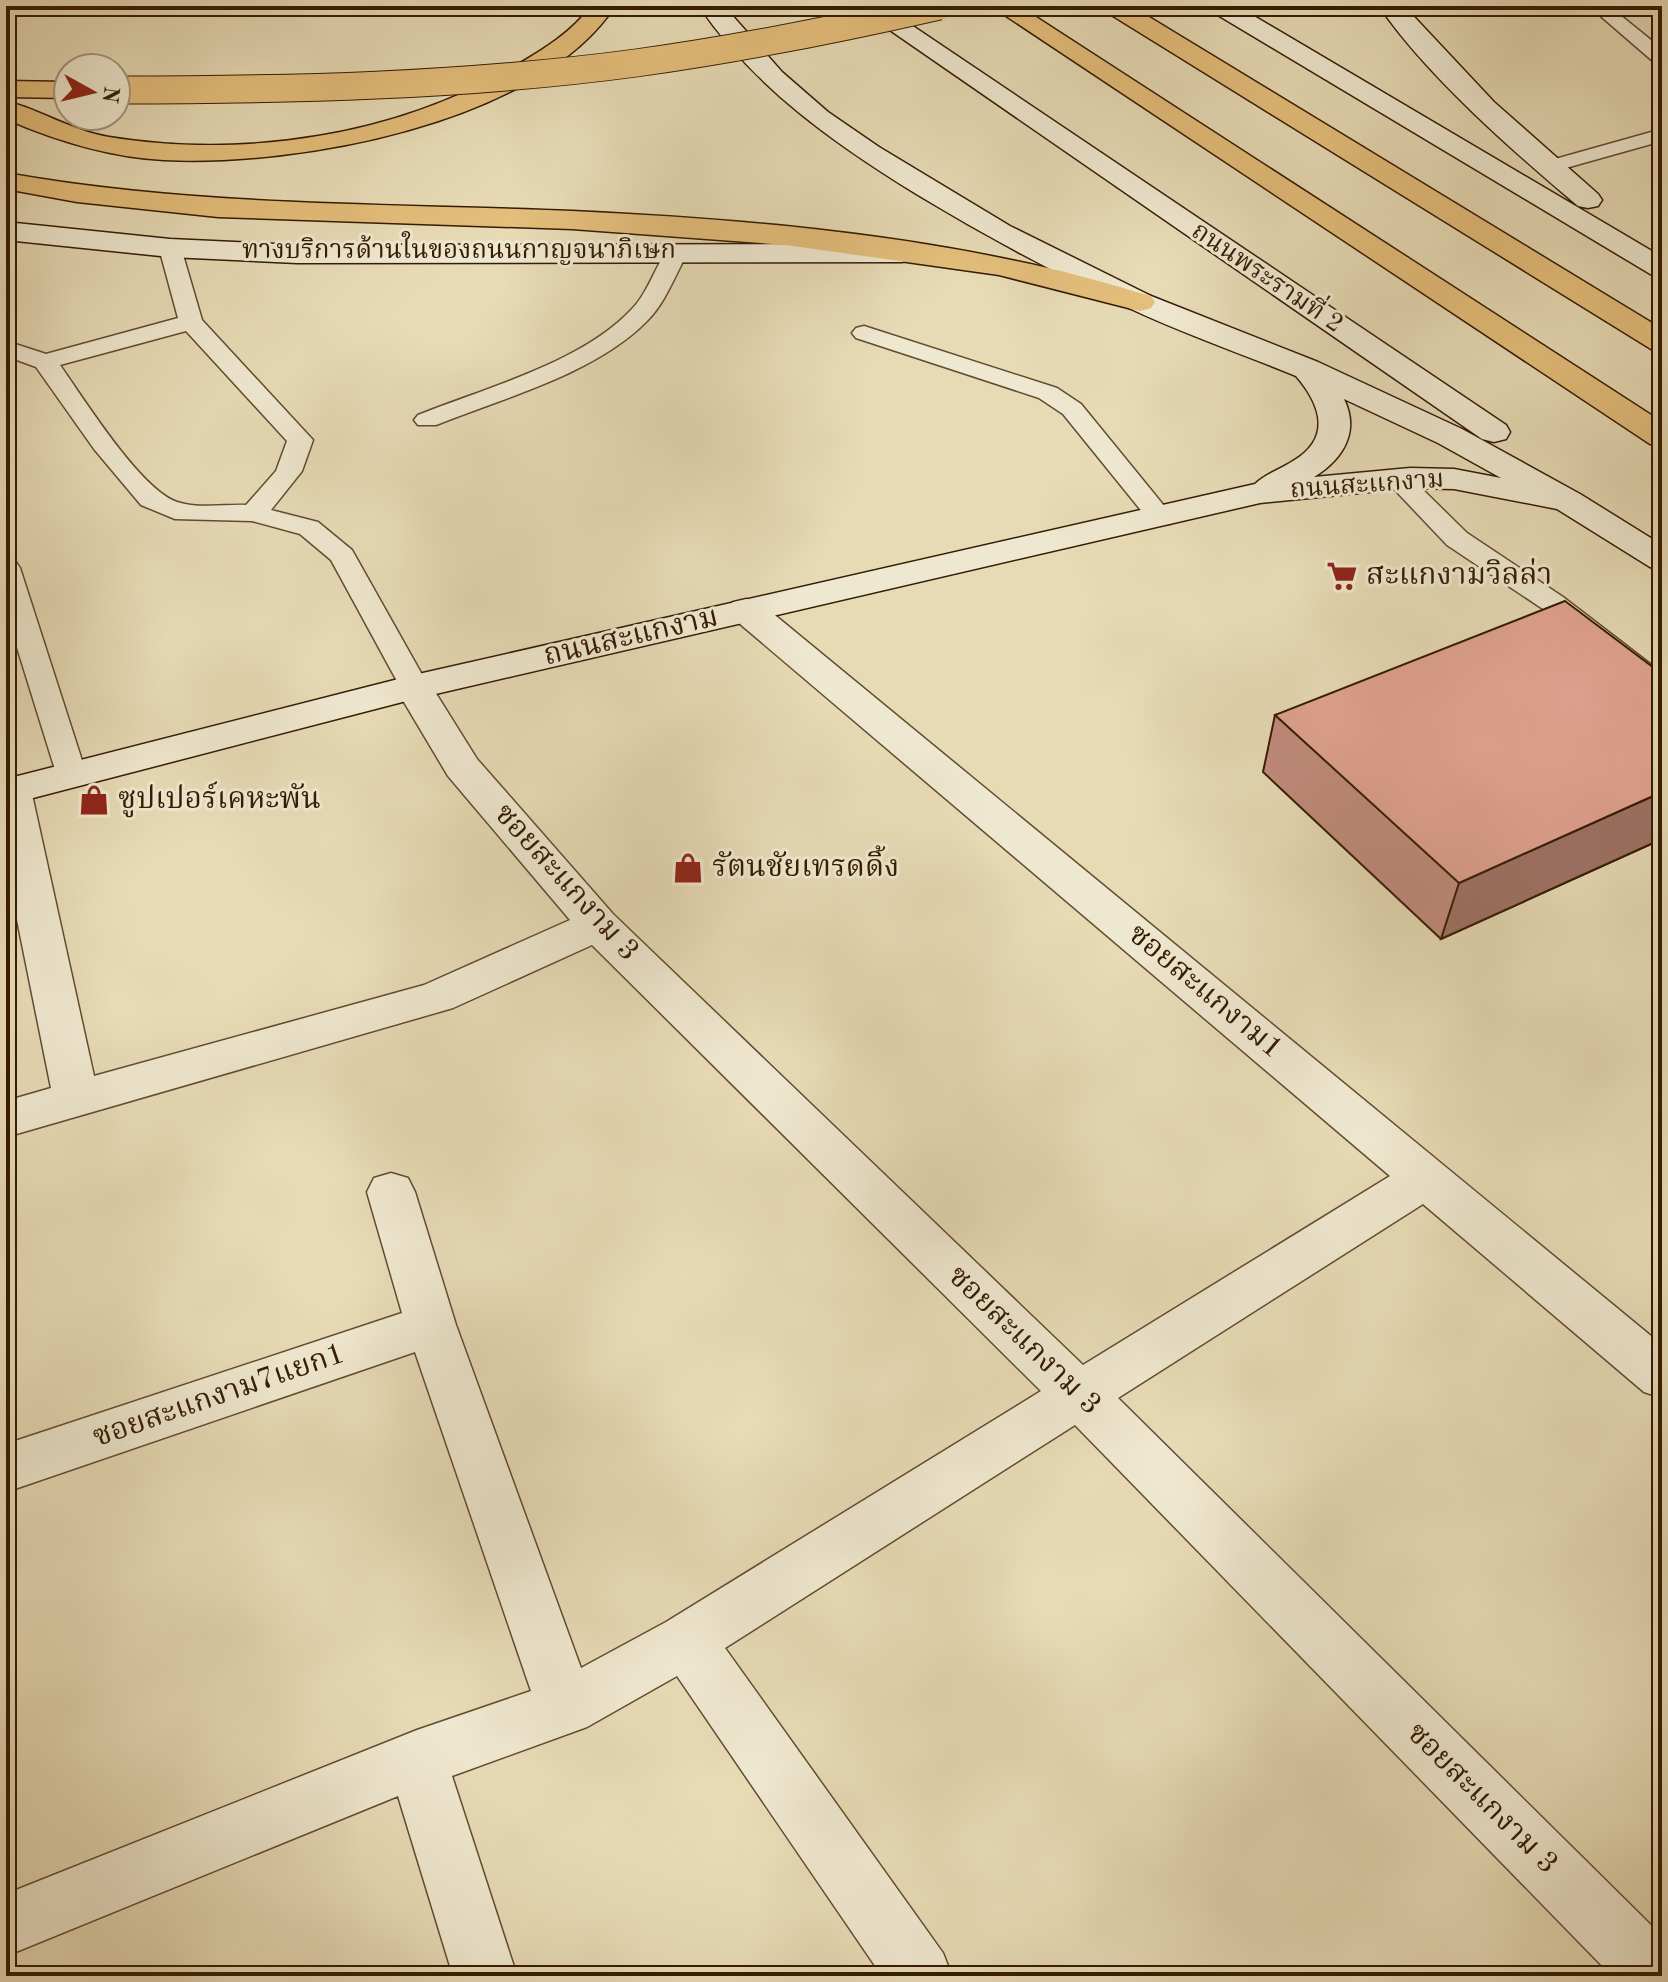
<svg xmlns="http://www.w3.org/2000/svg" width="1668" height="1982" font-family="'Old Standard TT','Noto Serif Thai',serif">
<rect width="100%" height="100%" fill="#e7dbb6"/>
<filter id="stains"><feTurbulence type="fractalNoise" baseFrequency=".0025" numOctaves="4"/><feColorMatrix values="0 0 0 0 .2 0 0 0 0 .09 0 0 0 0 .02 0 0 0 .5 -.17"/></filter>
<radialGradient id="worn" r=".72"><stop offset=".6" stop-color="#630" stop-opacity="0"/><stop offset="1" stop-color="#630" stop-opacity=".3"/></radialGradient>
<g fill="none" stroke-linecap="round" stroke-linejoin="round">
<!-- lane casing -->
<g stroke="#624b30" stroke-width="3">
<path id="lane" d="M1589,6H1609L1662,49V65L1655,63Z
M1662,129V141L1548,173L1537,167L1541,163Z
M170,241L181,248L202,320L313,440L302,471L271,510L318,522L352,550L429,687L424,694L414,696L404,694L331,560L300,534L252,521L175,519L141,505L94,449L36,367L6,356V341L46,354L178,318L159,248ZM186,331L287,441L276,471L246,505C225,504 197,509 177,502C140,489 84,399 60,365Z
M677,245L688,252C675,275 666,302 647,321C595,374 503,398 436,425H418L414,420L418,415C485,388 581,363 631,310C648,293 655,267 669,247Z
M864,326L1057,388L1081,404L1174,518L1170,524H1152L1063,414L1039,398L856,338L852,333L856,328Z
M1406,480L1415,482L1467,533L1563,597L1662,673V697L1652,695L1543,609L1447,545L1393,488L1397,482Z
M6,560L16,562L20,568L87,776L83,783L72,786L61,783L57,776L6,612Z"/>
</g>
<!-- street casing -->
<g stroke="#624b30" stroke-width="3">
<path id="street" d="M746,599L759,602L1662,1345V1398L1644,1392L1423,1204L1118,1398L1662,1936V1976H1612L1075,1425L725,1648L943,1953L952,1976H882L677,1676L587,1727L452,1776L517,1976H453L398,1796L6,1956V1894L417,1730L531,1691L415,1352L6,1492V1444L402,1313L367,1192L374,1178L391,1173L408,1178L415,1192L456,1325L581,1668L666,1622L1041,1391L592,945L453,1008L6,1137V1101L51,1088L6,865V778L25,781L31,790L94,1076L424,985L570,920L448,776L395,687L401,679L414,675L427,679L477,759L613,914L1083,1365L1390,1176L733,618L728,610L733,602Z"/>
</g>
<!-- secondary casing -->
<g stroke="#351b03" stroke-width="3">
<path id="secondary" d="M699,6H724L782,72L828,112L879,147L1010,226L1151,296L1318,362L1462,429L1580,494L1662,545V571L1650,567L1557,509L1454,489L1410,488L1260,503L414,699L6,805V779L414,675L1255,484C1265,474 1281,469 1293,461C1332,438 1321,405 1296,376C1240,353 1181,333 1127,307C1055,273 986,236 918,195C835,144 755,88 699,6ZM1344,399L1438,443L1501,478L1454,469L1410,468L1314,477C1343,459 1360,432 1344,399Z
M855,6H883L1506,425L1510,432L1506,439L1494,442L1482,439Z
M1208,6H1237L1662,257V278L1652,275L1211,11Z
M1379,6H1404L1494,102L1598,194L1602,200L1598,206L1588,208L1578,206C1513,151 1427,76 1379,6Z
M6,222L170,239L297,245L902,244L912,247L917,253L912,259L902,262L297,263L170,257L6,240Z"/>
</g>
<!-- highway casing -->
<g stroke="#351b03" stroke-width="3">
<path id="highway" d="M591,6H615C538,124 295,167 164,160C109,157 57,141 6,119V101C41,110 72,131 109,137C245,159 396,136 515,66C543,50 572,32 591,6Z
M991,6H1019L1662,422V447L1650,444Z
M1102,6H1131L1662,329V351L1651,349L1105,11Z
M6,81L68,82V98L6,97Z
M6,173C198,207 379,203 572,211C720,218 871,230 1016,261C1061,270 1106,283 1151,296L1155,302L1151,308L1140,311L999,275L786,245L572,229L218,217L77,202L6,189Z"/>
</g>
<!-- lane -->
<use href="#lane" fill="#efe8d0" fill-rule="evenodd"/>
<!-- street -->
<use href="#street" fill="#efe8d0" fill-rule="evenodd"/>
<!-- secondary -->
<use href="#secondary" fill="#efe8d0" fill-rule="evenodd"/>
<!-- highway -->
<use href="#highway" fill="#e4be7b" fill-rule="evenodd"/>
<!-- highway-bridge casing -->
<g stroke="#351b03" stroke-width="29" stroke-linecap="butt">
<path id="highway-bridge" d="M116,90C289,90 464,86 636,63C738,49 838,29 939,6"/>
</g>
<!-- highway-bridge -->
<use href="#highway-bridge" stroke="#e4be7b" stroke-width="27"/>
</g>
<!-- wall -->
<path fill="#c28c7e" stroke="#351b03" stroke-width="2" d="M1662,674V839L1441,939L1263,772L1275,715Z"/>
<!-- shaded-wall -->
<path fill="#9e7266" stroke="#351b03" stroke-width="2" d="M1662,792V839L1441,939L1459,883Z"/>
<!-- building -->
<path fill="#e1a392" stroke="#351b03" stroke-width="2" d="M1565,601L1662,674V792L1459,883L1275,715Z"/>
<!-- icons -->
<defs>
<g id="supermarket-bare" transform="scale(2.4)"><path d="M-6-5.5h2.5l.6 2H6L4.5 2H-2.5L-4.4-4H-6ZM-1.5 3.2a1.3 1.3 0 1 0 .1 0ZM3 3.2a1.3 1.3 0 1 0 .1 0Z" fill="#8f2418" stroke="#efe8d0" stroke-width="2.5" paint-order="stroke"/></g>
<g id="shop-bare" transform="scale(2.4)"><path d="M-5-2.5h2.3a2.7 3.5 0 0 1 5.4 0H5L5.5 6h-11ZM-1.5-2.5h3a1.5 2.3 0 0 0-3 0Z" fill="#8f2418" stroke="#efe8d0" stroke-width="2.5" paint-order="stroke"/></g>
</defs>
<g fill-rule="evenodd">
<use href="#supermarket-bare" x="1342" y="576"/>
<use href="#shop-bare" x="94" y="800"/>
<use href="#shop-bare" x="688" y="868"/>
</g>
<g text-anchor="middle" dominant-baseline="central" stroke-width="6" stroke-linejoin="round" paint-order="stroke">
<!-- far-street labels -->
<g font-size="26" fill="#351b03" stroke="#efe8d0">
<text x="459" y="251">ทางบริการด้านในของถนนกาญจนาภิเษก</text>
<text transform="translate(1267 278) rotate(34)">ถนนพระรามที่ 2</text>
<text transform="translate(1367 485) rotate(-4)">ถนนสะแกงาม</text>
</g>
<!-- poi labels -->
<g font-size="30" fill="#351b03" stroke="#efe8d0" text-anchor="start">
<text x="1366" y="576">สะแกงามวิลล่า</text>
<text x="118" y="800">ซูปเปอร์เคหะพัน</text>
<text x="712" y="868">รัตนชัยเทรดดิ้ง</text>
</g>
<!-- street labels -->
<g font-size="30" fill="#351b03" stroke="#efe8d0">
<text transform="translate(631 637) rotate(-13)">ถนนสะแกงาม</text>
<text transform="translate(566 883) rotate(48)">ซอยสะแกงาม 3</text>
<text transform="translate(1205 992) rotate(40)">ซอยสะแกงาม1</text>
<text transform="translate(1024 1341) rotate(44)">ซอยสะแกงาม 3</text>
<text transform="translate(219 1396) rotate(-19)">ซอยสะแกงาม7แยก1</text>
<text transform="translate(1482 1799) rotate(45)">ซอยสะแกงาม 3</text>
</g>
</g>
<!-- margin -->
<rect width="1668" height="1982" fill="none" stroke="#e7dbb6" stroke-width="32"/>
<rect x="8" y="8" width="1652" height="1966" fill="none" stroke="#351b03" stroke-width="4"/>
<rect x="16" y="16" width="1636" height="1950" fill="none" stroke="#351b03" stroke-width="2"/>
<!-- north arrow -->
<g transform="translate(92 92) rotate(98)"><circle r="38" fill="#efe8d0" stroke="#a5967e" stroke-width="2"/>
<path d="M0-6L14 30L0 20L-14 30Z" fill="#8f2418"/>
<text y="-12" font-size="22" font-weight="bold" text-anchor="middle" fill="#351b03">N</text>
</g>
<rect width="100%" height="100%" filter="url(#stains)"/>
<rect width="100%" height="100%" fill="url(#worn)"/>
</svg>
